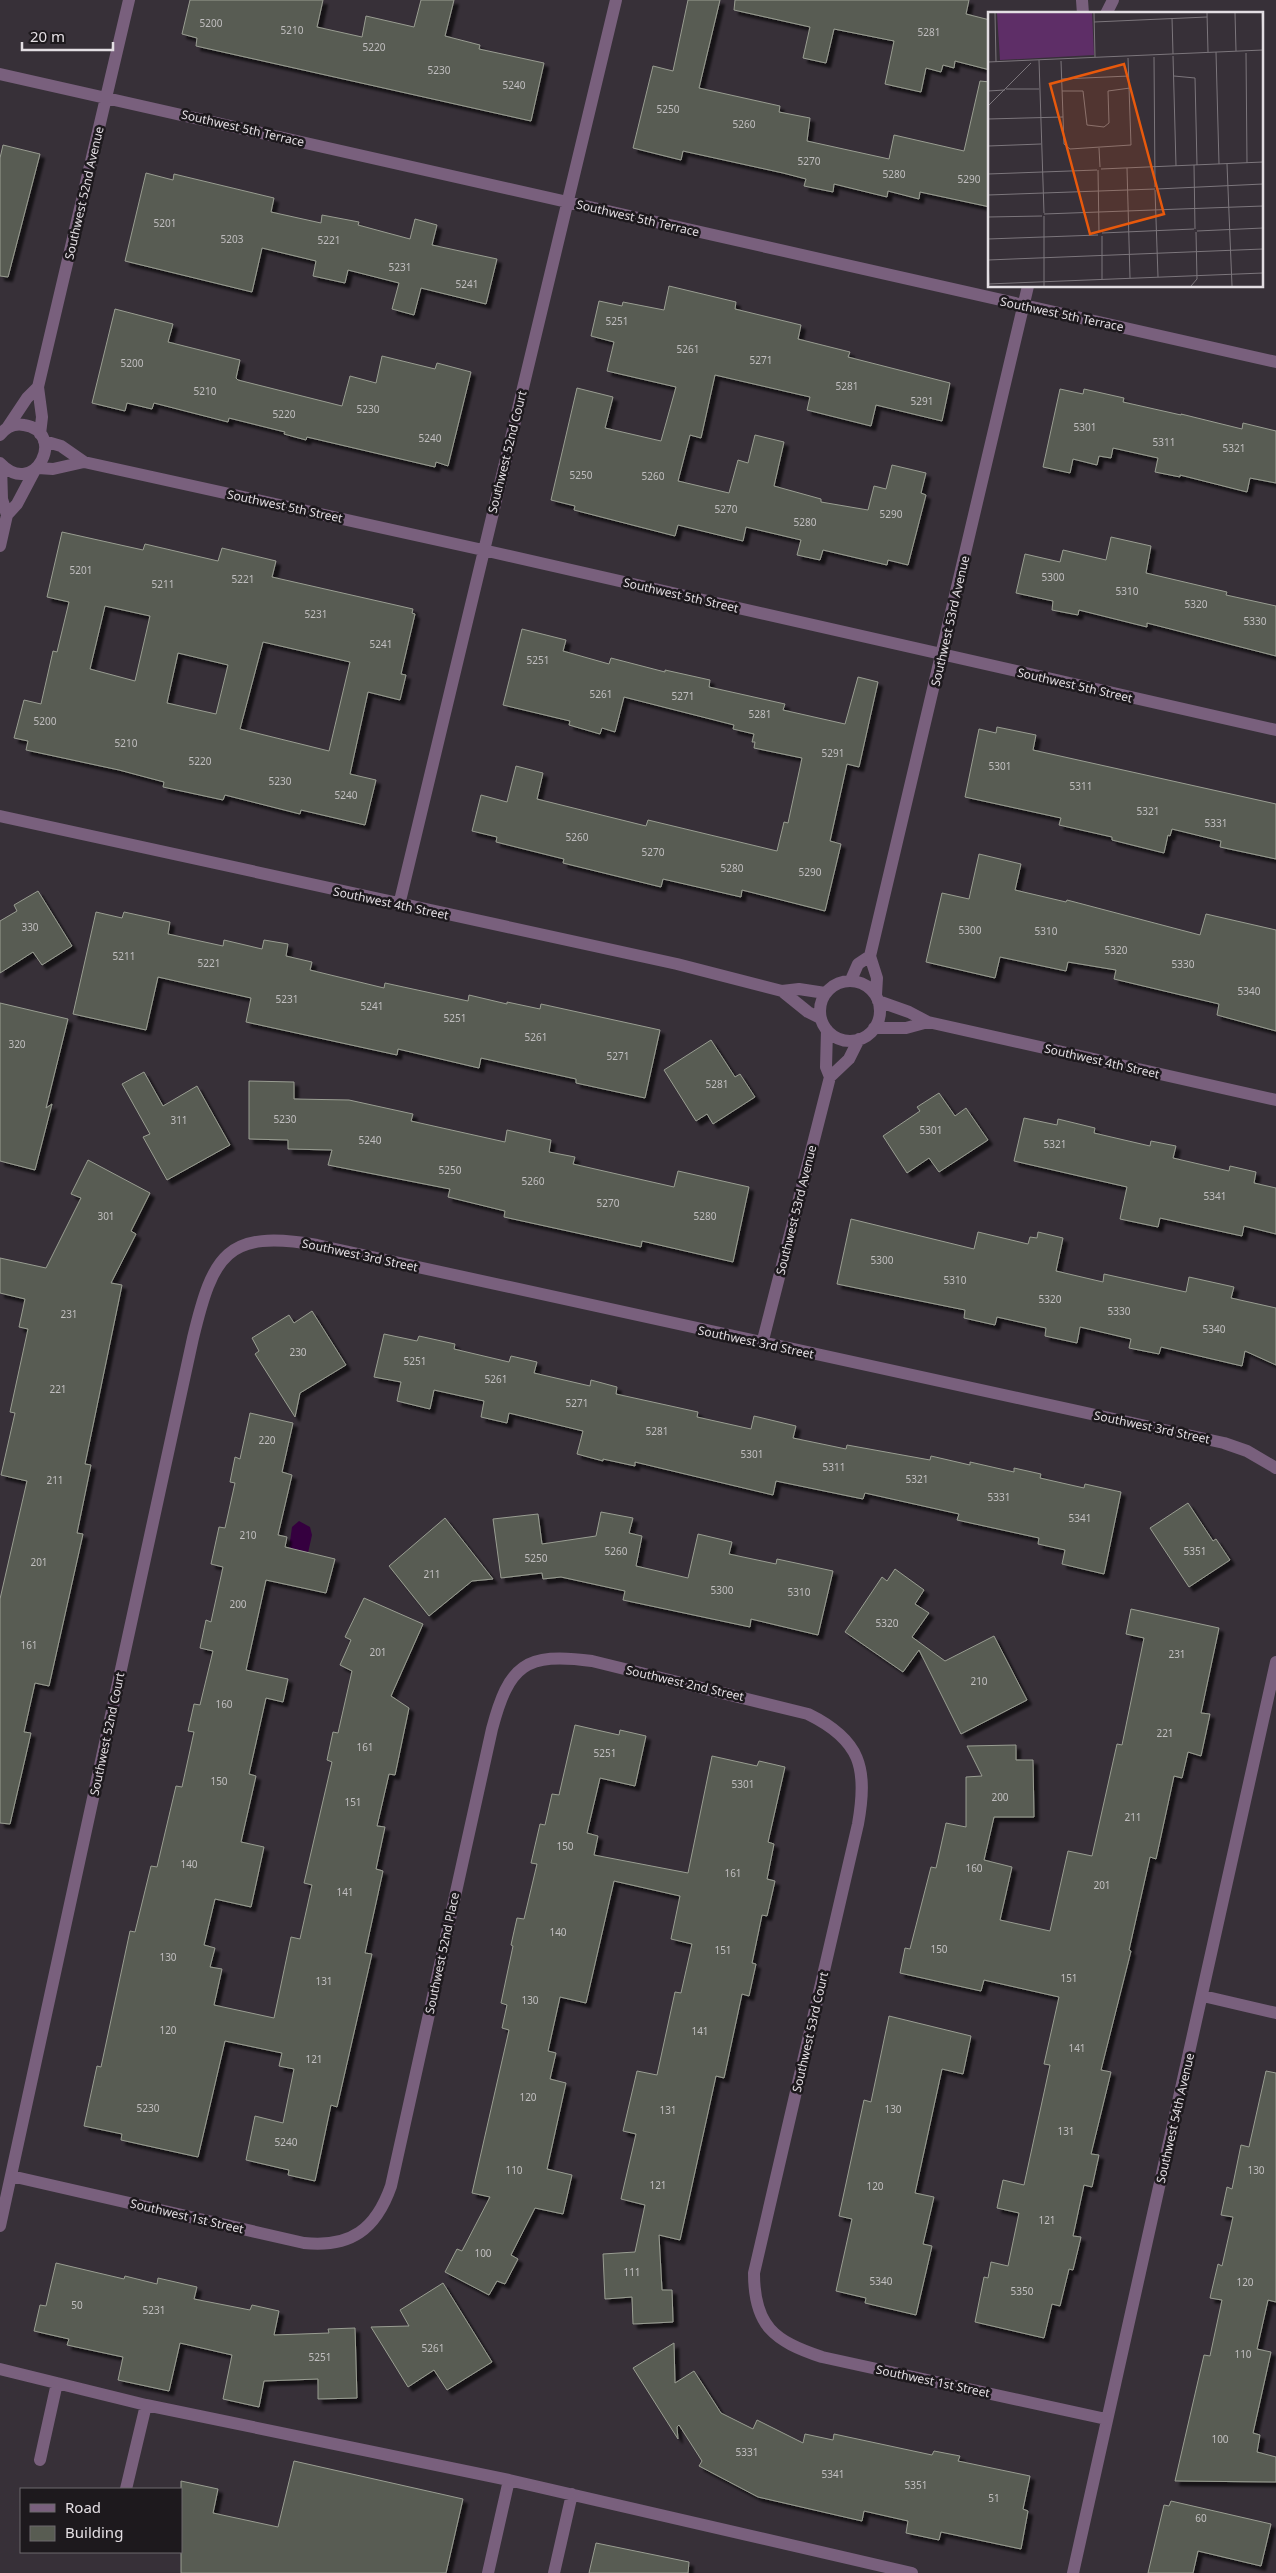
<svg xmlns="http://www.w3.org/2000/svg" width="1276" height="2573" font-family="'Noto Sans',sans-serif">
<defs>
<filter id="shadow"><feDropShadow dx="4.5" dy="4.5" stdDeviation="1" flood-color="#0009"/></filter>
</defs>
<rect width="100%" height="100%" fill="#373038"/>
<!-- water -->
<path fill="#35003f" d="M299,1521L310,1527L312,1535L306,1562H287L292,1527Z"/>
<!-- building -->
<path fill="#585c52" stroke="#999d92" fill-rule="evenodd" filter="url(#shadow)" d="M190,0H323L317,27L362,37L366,16L414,27L421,0H454L445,36L480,45L479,49L544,63L531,121L196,46L197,38L182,34Z
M688,0H720L699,88L780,106L779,112L810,118L807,141L889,159L894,135L964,151L980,81L990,82V207L920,192L919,199L888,191L887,197L834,184L833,192L804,186L806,179L783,173L683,151L681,160L633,148L653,66L673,71Z
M735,0H969L966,14L990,20V70L955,61L954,68L943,65L941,72L926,68L921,92L885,84L894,41L834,29L826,63L803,58L810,27L734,10Z
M3,145L40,154L8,277L0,276V158Z
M146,173L173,180L174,174L274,198L271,212L321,223L322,215L359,222L358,225L410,239L415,219L437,225L432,245L497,259L486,304L421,288L414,315L392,309L399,283L348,270L345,283L313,276L316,261L262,248L252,292L125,261Z
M669,286L736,302L735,309L801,325L798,339L850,352L848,357L950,383L942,421L876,405L871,426L807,410L810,397L715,375L701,438L690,435L678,481L729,493L738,460L748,463L755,435L784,442L774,486L821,499V502L868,510L874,486L886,489L892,465L926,473L921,493L926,495L908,565L888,560L887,565L823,550L820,560L797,555L801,540L746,527L743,541L678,525L675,536L574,510L575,506L551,500L577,388L613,397L605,428L661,441L676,387L607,371L614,342L591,336L599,301L622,306L623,302L664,310Z
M115,309L173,324L168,342L240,360L236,378L238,380L342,406L350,376L376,383L382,356L435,369L437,363L471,372L448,466L436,462L435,467L307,437L306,440L284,434L285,432L229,418L228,422L154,403L152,409L127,403L125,411L92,403Z
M1060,389L1083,394L1084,389L1124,398L1123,402L1181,415V414L1242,429L1243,423L1276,431V483L1250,478L1247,492L1180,475V477L1155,472L1158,458L1113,448L1111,458L1099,456L1097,465L1073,459L1070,473L1043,467Z
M62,532L143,550L145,544L218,561L222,548L276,561L272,577L413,609L412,613L415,614L401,674L406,675L400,700L368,692L350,774L376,780L365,825L301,810L300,814L225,795L223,800L163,787L164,782L119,770L26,750L28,741L14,738L24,700L41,704L53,651L57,652L69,602L47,597ZM105,606L150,616L135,681L90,669ZM263,642L350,662L329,751L240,729ZM178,653L228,665L216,714L167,703Z
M1111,537L1151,546L1146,573L1227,592L1226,595L1276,606V656L1147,623V627L1079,610L1078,615L1052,610L1053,601L1016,593L1025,554L1060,562L1063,550L1106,560Z
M522,629L566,640L563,651L609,664L611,658L665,672V670L710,680L709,687L785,704L783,710L845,724L858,677L878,682L859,767L847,764L830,841L841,844L825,911L742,890L741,897L663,879L661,887L563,863L564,859L496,842L497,837L472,831L481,795L507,802L516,766L543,773L537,799L646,826L648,820L777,851L784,822L788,823L802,758L754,748L755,742H752L754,734L733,729L734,725L624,697L615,732L602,728L600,734L569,725L570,721L503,705Z
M997,727L1036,735L1033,750L1276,804V859L1220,847L1221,841L1172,829L1170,836L1168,835L1164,853L1112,840V837L1059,825L1061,818L965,797L979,729L996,733Z
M979,854L1021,864L1015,890L1066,902L1067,900L1200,935L1206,914L1276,930V1031L1217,1015L1219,1004L1114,979L1116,970L1068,962L1066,971L1000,957L995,978L926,962L942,893L969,899Z
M38,891L72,946L42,965L33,952L0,973V921L17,911L14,905Z
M96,912L122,918L124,912L170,922L168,934L223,946L224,940L262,949L264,940L288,944L286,956L312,962L310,970L384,988L385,983L468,1001L469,995L507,1004V1002L540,1009L541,1004L660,1030L645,1098L576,1083V1079L481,1058L479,1068L398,1049L397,1055L246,1022L251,998L158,977L146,1030L73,1014Z
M0,1003L68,1019L46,1108L52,1104L35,1170L0,1161Z
M711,1040L735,1077L740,1074L755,1097L713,1124L707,1114L696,1121L664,1070Z
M144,1072L163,1106L197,1086L230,1145L167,1180L143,1137L150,1134L122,1084Z
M249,1081L294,1082V1099L349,1100L413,1114L411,1121L505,1142L507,1130L551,1140L549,1152L575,1157L573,1164L674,1187L678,1171L749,1187L733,1262L642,1241L641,1247L504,1217L505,1211L448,1197L450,1189L328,1165L332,1150L288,1149V1140L249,1139Z
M939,1093L955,1116L966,1108L988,1140L939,1172L929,1158L907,1173L883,1136L920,1111L917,1107Z
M1024,1118L1057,1125L1058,1119L1095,1128L1094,1133L1150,1146L1151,1141L1176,1146L1173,1158L1229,1171L1230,1166L1256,1172L1254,1183L1276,1188V1234L1244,1226L1242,1236L1160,1218L1158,1227L1120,1219L1127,1187L1014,1161Z
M88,1160L150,1193L131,1231L136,1234L111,1283L122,1285L85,1464L91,1465L77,1533L83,1534L49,1686L35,1683L24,1732L31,1733L10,1824L0,1823V1599L27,1481L1,1475L15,1413L10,1412L28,1329L19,1327L25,1299L0,1293V1258L46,1268L81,1198L71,1194Z
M851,1219L974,1249L978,1232L1028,1244L1030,1237L1037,1238L1038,1232L1063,1238L1056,1271L1103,1282L1104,1274L1186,1292L1189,1277L1234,1287L1231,1298L1276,1308V1365L1245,1351L1242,1366L1161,1347L1159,1354L1129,1348L1131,1339L1080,1327L1077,1343L1045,1336L1046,1328L997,1317L995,1325L964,1318L965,1310L837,1284Z
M312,1311L346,1365L300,1393L295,1417L255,1354L259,1351L252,1338L289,1315L294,1323Z
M384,1334L417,1341L419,1336L455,1344L454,1349L509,1362L511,1356L537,1362L534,1373L590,1386L591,1380L617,1387L616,1394L698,1412L697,1417L751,1429L754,1416L796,1426L793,1438L846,1449L847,1445L930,1460L931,1456L970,1465V1462L1014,1472V1468L1041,1474L1040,1478L1084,1488L1085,1484L1121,1492L1104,1574L1062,1564L1065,1550L1038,1544L1039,1538L957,1520L959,1514L865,1493L863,1499L776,1481L773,1495L635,1462V1466L603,1459V1461L577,1454L583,1431L509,1413L507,1423L481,1417L484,1401L434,1390L430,1409L397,1401L401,1382L374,1377Z
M250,1413L293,1423L282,1472L292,1475L278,1535L287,1537L285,1547L335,1559L326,1593L266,1580L246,1670L288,1679L283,1702L266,1698L249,1774L256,1776L241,1842L264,1847L251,1907L215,1899L204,1945L215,1948L210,1967L222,1969L214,2005L274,2018L291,1937L300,1939L312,1885L304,1883L332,1762L327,1760L333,1732L338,1733L352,1671L340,1665L351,1640L345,1637L364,1598L423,1624L391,1696L409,1708L395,1775L389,1774L377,1826L385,1827L376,1869L383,1871L365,1953L372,1954L337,2107L331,2105L315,2181L288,2175L289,2170L246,2160L255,2116L283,2123L294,2069L279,2066L282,2053L225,2041L198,2157L121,2140L122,2134L84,2126L97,2066L101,2067L130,1931L135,1932L151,1866L157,1867L176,1786L182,1787L194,1732L188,1731L194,1704L200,1705L213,1651L200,1648L206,1620L211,1622L223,1567L211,1564L219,1527L225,1528L235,1483L230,1482L235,1457L240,1459Z
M1188,1503L1213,1541L1216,1539L1230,1560L1189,1587L1150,1528Z
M601,1512L633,1518L629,1533L642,1536L636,1566L688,1578L698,1534L732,1542L729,1554L776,1564L777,1559L833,1571L818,1635L751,1619L750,1627L623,1600L625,1591L561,1577L543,1579L542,1573L501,1578L493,1519L538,1514L542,1544L596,1536Z
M445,1518L493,1579L472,1581L429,1616L389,1566Z
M895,1569L924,1590L915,1604L929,1613L912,1637L945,1661L994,1636L1027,1700L961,1734L919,1650L903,1672L845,1632L882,1577L887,1581Z
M1131,1609L1219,1628L1201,1713L1210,1714L1201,1756L1188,1752L1182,1778L1174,1776L1156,1859L1150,1857L1129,1950L1131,1951L1101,2070L1111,2072L1091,2154L1099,2155L1092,2187L1084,2185L1073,2236L1081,2237L1073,2270L1069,2269L1060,2306L1052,2304L1044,2338L975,2322L984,2277L988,2278L991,2262L1008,2266L1019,2213L997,2208L1003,2180L1024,2185L1050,2065L1044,2064L1059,1997L984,1980L981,1991L900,1973L905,1948L910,1949L931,1867L936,1868L946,1823L966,1827V1777L982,1776L967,1746L1016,1745V1760H1033L1034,1817H994L984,1860L1012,1867L1000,1920L1050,1931L1068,1851L1092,1856L1117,1744L1122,1745L1144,1638L1126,1634Z
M575,1725L619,1735L620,1730L646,1736L635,1786L600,1778L587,1833L598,1836L594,1855L688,1873L712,1756L757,1766L759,1761L785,1767L768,1842L774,1844L767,1879L775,1881L767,1916L762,1915L752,1963L756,1964L749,1996L742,1994L724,2078L716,2076L680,2240L659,2235L662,2290H672L673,2322L633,2324L632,2297L605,2299L603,2254L635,2252L645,2205L621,2199L636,2134L623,2131L637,2071L657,2075L675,1992L681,1993L692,1944L671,1939L680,1896L614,1881L586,2003L560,1997L548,2051L556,2053L550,2079L566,2083L547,2169L572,2175L563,2214L535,2208L511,2255L518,2259L505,2284L497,2281L489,2295L445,2272L457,2249L462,2251L490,2197L472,2193L509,2030L502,2028L507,2005L501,2003L513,1946L511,1945L517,1918L524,1919L537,1864L531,1863L540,1824L545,1825L552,1794L559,1795Z
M889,2016L971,2036L963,2074L942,2069L915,2193L934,2197L923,2244L932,2246L916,2315L865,2303L866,2298L836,2291L852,2219L839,2216L864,2100L871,2102Z
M1266,2071L1276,2073V2302L1268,2300L1257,2349L1271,2352L1253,2433L1260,2435L1257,2452L1276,2457V2482L1175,2481L1204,2355L1210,2356L1222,2300L1210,2298L1218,2264L1222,2266L1233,2217L1221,2215L1227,2187L1232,2189L1241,2145L1249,2147Z
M56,2263L124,2279L125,2276L157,2284L158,2278L197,2287L194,2299L250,2310L252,2305L279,2311L274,2335L329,2333L328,2329L355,2328L357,2398L318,2399V2379L264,2381L259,2407L223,2399L232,2355L180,2343L169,2391L118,2380L123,2357L67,2345L69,2339L34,2331L40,2305L46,2306Z
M443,2283L492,2362L447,2390L434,2370L408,2387L371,2327L409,2326L400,2310Z
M674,2343L675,2383L694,2371L721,2413L753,2429L757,2420L803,2443L805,2434L833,2440L834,2434L932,2455L934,2451L960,2456L958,2461L1030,2476L1023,2509L1028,2511L1021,2549L941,2532L939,2540L906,2533L908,2521L864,2511L862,2521L758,2497L699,2466L702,2461L679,2425L677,2427L678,2439L633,2368Z
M294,2461L463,2499L446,2573H181V2481L218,2489L213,2513L278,2527Z
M1171,2501L1271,2524L1261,2566L1198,2551L1193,2573H1148L1164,2505L1169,2506Z
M596,2543L689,2562L688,2573H589Z"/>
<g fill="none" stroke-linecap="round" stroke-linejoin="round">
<!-- minor -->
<path stroke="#79607d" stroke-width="12" d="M1082,0L1083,14
M1106,14L1113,0
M0,74L1276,362
M7,428L27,398L38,387
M40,434L42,417L38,387L129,0
M0,435C6,427 14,423 24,425C68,432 35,500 0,463
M44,441L61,446L84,462L483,550L1276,730
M1,465L2,499L7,515
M38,468L53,469L84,462
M0,546L7,515L17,504L35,470
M0,816L677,964L782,991L799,989L825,993
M399,905L616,0
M851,980L858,964L870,956
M820 1011a30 30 0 1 1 60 0a30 30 0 1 1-60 0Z
M782,991L808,1012L820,1018
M876,995L877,978L870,956L1028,286
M878,1001L909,1012L928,1022L1276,1100
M874,1028H906L928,1022
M830,1077L849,1059L859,1039
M762,1344L830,1077L826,1067L827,1030
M1203,1996L1276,2013
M11,2176L304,2243C351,2248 376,2229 391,2186L492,1729C509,1665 525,1652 592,1661L808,1714C861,1740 868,1768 858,1824L754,2273C754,2326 774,2341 822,2357L1106,2419
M0,2226L193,1338C213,1255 226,1229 317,1245L1224,1443L1247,1451L1276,1468
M0,2369L146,2405L509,2480L912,2573
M40,2460L57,2383
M126,2489L146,2405
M488,2573L509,2480
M554,2573L572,2494
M1073,2573L1276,1662"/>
</g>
<g text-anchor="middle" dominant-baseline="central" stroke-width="5" stroke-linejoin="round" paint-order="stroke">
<!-- number labels -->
<g font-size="10" fill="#c0bebf">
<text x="211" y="23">5200</text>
<text x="292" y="30">5210</text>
<text x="929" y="32">5281</text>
<text x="374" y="47">5220</text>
<text x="439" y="70">5230</text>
<text x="514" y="85">5240</text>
<text x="668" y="109">5250</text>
<text x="744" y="124">5260</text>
<text x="809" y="161">5270</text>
<text x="894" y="174">5280</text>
<text x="969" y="179">5290</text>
<text x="165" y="223">5201</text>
<text x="232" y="239">5203</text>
<text x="329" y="240">5221</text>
<text x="400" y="267">5231</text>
<text x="467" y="284">5241</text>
<text x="617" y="321">5251</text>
<text x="688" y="349">5261</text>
<text x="761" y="360">5271</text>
<text x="132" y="363">5200</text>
<text x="847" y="386">5281</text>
<text x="205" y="391">5210</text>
<text x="922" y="401">5291</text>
<text x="368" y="409">5230</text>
<text x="284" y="414">5220</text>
<text x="1085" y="427">5301</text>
<text x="430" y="438">5240</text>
<text x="1164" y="442">5311</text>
<text x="1234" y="448">5321</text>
<text x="581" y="475">5250</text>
<text x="653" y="476">5260</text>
<text x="726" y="509">5270</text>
<text x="891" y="514">5290</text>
<text x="805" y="522">5280</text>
<text x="81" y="570">5201</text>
<text x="1053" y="577">5300</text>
<text x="243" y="579">5221</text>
<text x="163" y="584">5211</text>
<text x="1127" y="591">5310</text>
<text x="1196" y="604">5320</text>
<text x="316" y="614">5231</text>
<text x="1255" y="621">5330</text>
<text x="381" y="644">5241</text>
<text x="538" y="660">5251</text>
<text x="601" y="694">5261</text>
<text x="683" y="696">5271</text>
<text x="760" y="714">5281</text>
<text x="45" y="721">5200</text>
<text x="126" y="743">5210</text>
<text x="833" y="753">5291</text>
<text x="200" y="761">5220</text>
<text x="1000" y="766">5301</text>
<text x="280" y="781">5230</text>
<text x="1081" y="786">5311</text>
<text x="346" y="795">5240</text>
<text x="1148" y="811">5321</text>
<text x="1216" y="823">5331</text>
<text x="577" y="837">5260</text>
<text x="653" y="852">5270</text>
<text x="732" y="868">5280</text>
<text x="810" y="872">5290</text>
<text x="30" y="927">330</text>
<text x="970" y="930">5300</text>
<text x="1046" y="931">5310</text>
<text x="1116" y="950">5320</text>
<text x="124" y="956">5211</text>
<text x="209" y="963">5221</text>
<text x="1183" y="964">5330</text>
<text x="1249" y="991">5340</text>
<text x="287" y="999">5231</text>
<text x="372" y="1006">5241</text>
<text x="455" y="1018">5251</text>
<text x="536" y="1037">5261</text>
<text x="17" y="1044">320</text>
<text x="618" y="1056">5271</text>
<text x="717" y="1084">5281</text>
<text x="285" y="1119">5230</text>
<text x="179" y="1120">311</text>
<text x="931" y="1130">5301</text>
<text x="370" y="1140">5240</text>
<text x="1055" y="1144">5321</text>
<text x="450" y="1170">5250</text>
<text x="533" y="1181">5260</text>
<text x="1215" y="1196">5341</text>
<text x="608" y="1203">5270</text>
<text x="106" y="1216">301</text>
<text x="705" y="1216">5280</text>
<text x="882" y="1260">5300</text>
<text x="955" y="1280">5310</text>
<text x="1050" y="1299">5320</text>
<text x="1119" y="1311">5330</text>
<text x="69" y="1314">231</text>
<text x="1214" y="1329">5340</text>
<text x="298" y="1352">230</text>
<text x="415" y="1361">5251</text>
<text x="496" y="1379">5261</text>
<text x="58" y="1389">221</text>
<text x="577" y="1403">5271</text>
<text x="657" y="1431">5281</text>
<text x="267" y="1440">220</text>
<text x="752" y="1454">5301</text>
<text x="834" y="1467">5311</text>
<text x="917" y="1479">5321</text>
<text x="55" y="1480">211</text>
<text x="999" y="1497">5331</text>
<text x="1080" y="1518">5341</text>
<text x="248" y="1535">210</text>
<text x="616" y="1551">5260</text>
<text x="1195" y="1551">5351</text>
<text x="536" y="1558">5250</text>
<text x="39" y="1562">201</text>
<text x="432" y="1574">211</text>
<text x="722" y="1590">5300</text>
<text x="799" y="1592">5310</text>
<text x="238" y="1604">200</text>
<text x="887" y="1623">5320</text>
<text x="29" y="1645">161</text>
<text x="378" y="1652">201</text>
<text x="1177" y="1654">231</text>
<text x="979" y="1681">210</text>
<text x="224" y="1704">160</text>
<text x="1165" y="1733">221</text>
<text x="365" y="1747">161</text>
<text x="605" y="1753">5251</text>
<text x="219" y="1781">150</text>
<text x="743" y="1784">5301</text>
<text x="1000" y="1797">200</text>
<text x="353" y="1802">151</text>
<text x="1133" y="1817">211</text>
<text x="565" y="1846">150</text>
<text x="189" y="1864">140</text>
<text x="974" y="1868">160</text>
<text x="733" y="1873">161</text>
<text x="1102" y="1885">201</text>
<text x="345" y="1892">141</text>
<text x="558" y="1932">140</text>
<text x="939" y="1949">150</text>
<text x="723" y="1950">151</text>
<text x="168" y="1957">130</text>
<text x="1069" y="1978">151</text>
<text x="324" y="1981">131</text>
<text x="530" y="2000">130</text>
<text x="168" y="2030">120</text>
<text x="700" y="2031">141</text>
<text x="1077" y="2048">141</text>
<text x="314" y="2059">121</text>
<text x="528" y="2097">120</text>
<text x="148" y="2108">5230</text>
<text x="893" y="2109">130</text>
<text x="668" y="2110">131</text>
<text x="1066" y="2131">131</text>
<text x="286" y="2142">5240</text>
<text x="514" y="2170">110</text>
<text x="1256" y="2170">130</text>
<text x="658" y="2185">121</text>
<text x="875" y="2186">120</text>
<text x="1047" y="2220">121</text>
<text x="483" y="2253">100</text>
<text x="632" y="2272">111</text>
<text x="881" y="2281">5340</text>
<text x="1245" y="2282">120</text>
<text x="1022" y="2291">5350</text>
<text x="77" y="2305">50</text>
<text x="154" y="2310">5231</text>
<text x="433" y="2348">5261</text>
<text x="1243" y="2354">110</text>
<text x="320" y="2357">5251</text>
<text x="1220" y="2439">100</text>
<text x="747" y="2452">5331</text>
<text x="833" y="2474">5341</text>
<text x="916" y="2485">5351</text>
<text x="994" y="2498">51</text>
<text x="1201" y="2518">60</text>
</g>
<!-- street labels -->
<g font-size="12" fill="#e3dee3" stroke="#1d191d">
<text transform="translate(243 128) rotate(13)">Southwest 5th Terrace</text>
<text transform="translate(84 193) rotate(-77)">Southwest 52nd Avenue</text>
<text transform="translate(638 218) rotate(13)">Southwest 5th Terrace</text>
<text transform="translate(1062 314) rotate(12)">Southwest 5th Terrace</text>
<text transform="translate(507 452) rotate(-76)">Southwest 52nd Court</text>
<text transform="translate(285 506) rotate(12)">Southwest 5th Street</text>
<text transform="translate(681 595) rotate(13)">Southwest 5th Street</text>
<text transform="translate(950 621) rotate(-77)">Southwest 53rd Avenue</text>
<text transform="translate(1075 685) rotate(13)">Southwest 5th Street</text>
<text transform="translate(391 903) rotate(12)">Southwest 4th Street</text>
<text transform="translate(1102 1061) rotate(13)">Southwest 4th Street</text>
<text transform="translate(796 1210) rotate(-76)">Southwest 53rd Avenue</text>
<text transform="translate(360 1255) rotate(12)">Southwest 3rd Street</text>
<text transform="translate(756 1342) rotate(12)">Southwest 3rd Street</text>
<text transform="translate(1152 1427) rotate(12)">Southwest 3rd Street</text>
<text transform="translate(685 1683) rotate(13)">Southwest 2nd Street</text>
<text transform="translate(107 1734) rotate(-78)">Southwest 52nd Court</text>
<text transform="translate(442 1953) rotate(-78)">Southwest 52nd Place</text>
<text transform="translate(810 2032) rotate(-77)">Southwest 53rd Court</text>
<text transform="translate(1175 2118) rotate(-77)">Southwest 54th Avenue</text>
<text transform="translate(187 2216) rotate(13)">Southwest 1st Street</text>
<text transform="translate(933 2381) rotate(12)">Southwest 1st Street</text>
</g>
</g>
<!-- overview -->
<g transform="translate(988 12)">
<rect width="275" height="275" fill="#373038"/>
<path d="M9,1H104L106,43L12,48Z" fill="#5e2e67"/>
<path fill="none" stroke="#7c767c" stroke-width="1" d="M7,1L8,50M106,1L107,45M219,1L220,40M247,1L248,39M274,1L275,36M184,6L185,42M106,10L219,5M228,40L231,152M258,41L259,151M185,44L188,154M166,45L167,175M51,48L56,201M73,49L76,132L82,137L143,133L140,46M0,50L275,38M186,64L207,66L209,153M74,67L141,64M18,77H51M0,79L17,78M74,79H95L99,113L116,115L121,111L120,79L142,76M0,94L43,51M0,107L75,105M0,134L53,132M111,136L112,155M239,152L244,274M206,153L207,217M139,156L142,266M113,157L275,150M110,158L111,220M0,162L109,158M169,177L275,172M167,178L170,265M0,183L167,177M56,202L275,194M0,205L54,204M209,219L275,216M114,221L206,217M0,227L110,223M0,243L1,273M0,248L275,237M114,267V224M0,272L275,261M56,274V204M203,274L209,267L208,220"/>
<path fill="#e8590c" fill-opacity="0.15" stroke="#e8590c" stroke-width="2.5" d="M136,52L176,202L102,222L62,72Z"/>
<rect width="275" height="275" fill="none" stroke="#e3dee3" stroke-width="2.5"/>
</g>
<!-- legend -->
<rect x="20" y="2488" width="162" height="65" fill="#1d191d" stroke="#6c686c"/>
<rect x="30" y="2504" width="25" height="8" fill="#79607d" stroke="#6c686c"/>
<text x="65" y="2513" font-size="15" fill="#e3dee3">Road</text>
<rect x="30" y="2526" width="25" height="15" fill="#585c52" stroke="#6c686c"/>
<text x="65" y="2538" font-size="15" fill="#e3dee3">Building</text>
<!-- scale -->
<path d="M22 42v8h91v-8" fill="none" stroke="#e3dee3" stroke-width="2.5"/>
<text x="30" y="42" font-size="15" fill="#e3dee3" stroke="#1d191d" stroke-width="4" paint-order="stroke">20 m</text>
</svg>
